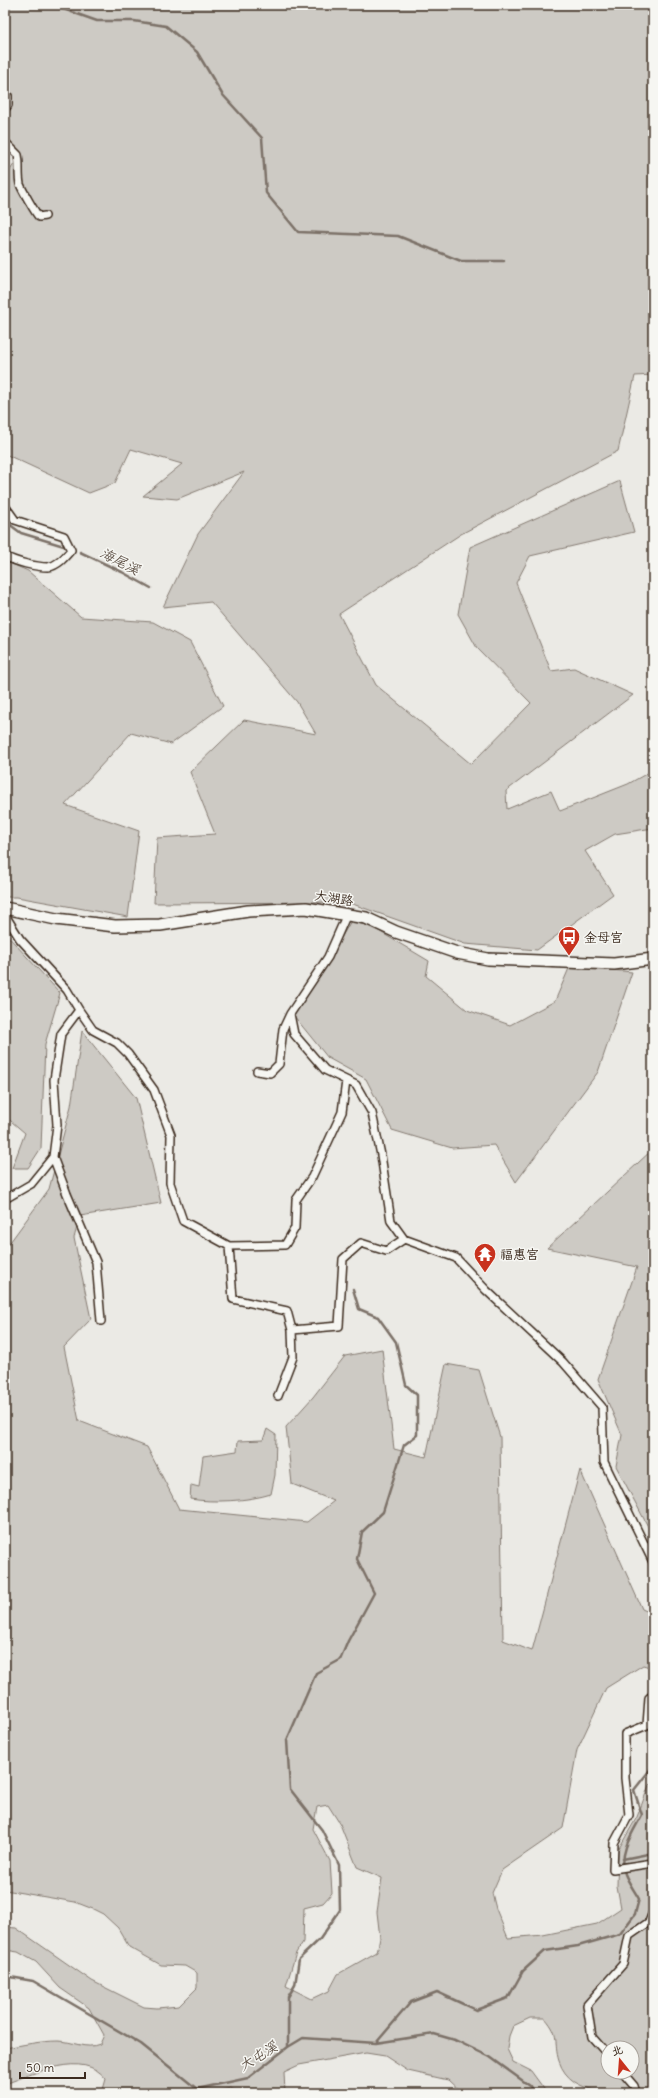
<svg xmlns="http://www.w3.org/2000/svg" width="658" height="2098" font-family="Delius,'LXGW WenKai TC',sans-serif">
<rect width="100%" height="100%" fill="#ebeae5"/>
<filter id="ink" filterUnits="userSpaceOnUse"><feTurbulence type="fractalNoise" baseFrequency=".025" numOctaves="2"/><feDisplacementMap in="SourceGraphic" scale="8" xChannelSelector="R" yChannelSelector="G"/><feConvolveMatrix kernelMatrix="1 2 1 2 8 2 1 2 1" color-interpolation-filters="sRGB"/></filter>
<g filter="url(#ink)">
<!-- green -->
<path fill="#cdcac4" stroke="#847a71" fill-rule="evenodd" d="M5,5H653V375L635,376L618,451L461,534L339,614L376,685L471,764L531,703L477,648L458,614L470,547L620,481L634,532L530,556L516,583L551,671L574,668L633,695L506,791L507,809L551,791L560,811L628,784L653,770V828L615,834L585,851L613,894L537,950L465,944L347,902L154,903L157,838L215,834L190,772L244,720L316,734L297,702L211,602L163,607L198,534L244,472L177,499L143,496L182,464L131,449L115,483L89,493L5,454V178L18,158L5,148Z
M5,561L28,571L81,617L153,622L190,642L223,706L171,744L131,733L65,805L139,831L128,917L17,897H5Z
M351,921L372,927L429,961L426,976L467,1010L510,1025L555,1001L570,966L632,972L598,1072L516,1182L494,1145L452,1148L392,1130L366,1079L328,1058L294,1016Z
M5,933L60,993L45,1044L41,1148L28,1168H12L25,1133L5,1116Z
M82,1031L136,1098L161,1203L80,1216L74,1238L91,1319L64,1347L79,1421L147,1447L179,1509L307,1522L334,1501L292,1484L286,1427L313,1397L345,1356L382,1349L394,1449L426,1457L446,1364L479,1370L500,1437L503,1640L532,1651L580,1470L642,1609L653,1614V1668L643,1665L606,1688L577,1750L563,1828L502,1870L492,1893L496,1909L508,1938L543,1935L597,1924L621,1908L617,1886L618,1850L637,1817L649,1785L653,1781V2093C621,2093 571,2098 559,2061C553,2042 561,2036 545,2018H530L513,2026L509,2036L507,2049L513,2062L531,2071L547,2093H462L448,2080L408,2071L385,2056L366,2053L299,2065L284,2072L285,2093H241L230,2088L212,2093H102L106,2079C84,2049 33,2074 5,2084V2048C23,2045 40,2041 58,2041C73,2041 85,2050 100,2044L104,2035L89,2008L60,1988L36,1962L18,1952L5,1950V1927L16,1928L92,1981L144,2007L157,2008L179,2006L197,1988V1973L185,1966L161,1965L129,1947L118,1928L103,1914L93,1909L75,1902L5,1890V1249L49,1189L71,1106ZM328,1805L340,1824L357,1867L382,1878L377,1912L380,1938L377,1952L338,1974L329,1991L312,1999L286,1986L296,1953L303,1942L304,1908L323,1903L332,1893L330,1861L313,1829L317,1807ZM608,2048H632V2072H608Z
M653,1149V1536L616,1466L622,1435L598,1379L637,1267L547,1248Z
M267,1429L276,1435L275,1475L271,1494C249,1501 213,1503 190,1499L191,1485L199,1487L203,1456L237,1451L238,1441L263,1440Z"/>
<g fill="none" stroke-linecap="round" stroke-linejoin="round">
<!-- stream -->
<path stroke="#7c7167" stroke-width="2.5" d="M52,5L97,21H134L166,26L197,52L222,94L262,138L266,193L298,232L398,236L461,261H504
M5,521L21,533L67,547
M80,552L122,572L151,588
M623,1859L653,1853
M5,1976L33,1981L141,2044L197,2089L248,2078L288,2047L303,2038L376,2043L434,2034L455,2040L490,2057L530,2086L533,2093
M376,2043L411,2002L437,1992L476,2010L508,1998L523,1971L545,1951L578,1946L620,1934L635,1914L639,1899C634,1890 628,1882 625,1874C618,1853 633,1832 642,1815L634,1790L653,1766
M288,2047V1997L295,1985L299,1959L320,1939L340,1910L339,1865L322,1830L290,1789L287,1740L316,1673L340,1660L348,1641L374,1593L357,1559L362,1532L383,1512L404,1445L417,1435V1395L406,1385L396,1342L378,1317L359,1309L353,1289"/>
<!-- street casing -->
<g stroke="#3b2a1e" stroke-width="10">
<path id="street" d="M5,95L8,96V105L5,109
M5,142L18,155C20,165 18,174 20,184C21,188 36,214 39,217L45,216
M5,506L15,520L64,536L71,550C66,556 58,566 48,567C36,567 15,562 5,556
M347,914L328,957L290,1014L294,1034L325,1070L356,1085L372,1113L381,1155L391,1221L404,1239L456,1258L486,1290L563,1362L602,1407L604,1462L653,1562
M5,915L20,939L67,990L79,1010L61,1034L54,1080L57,1125L53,1157L31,1184L5,1199
M79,1010L93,1030L117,1043L128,1054L154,1090L171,1135L170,1183L183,1221L229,1246L285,1245L295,1228L296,1200L312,1177L342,1112L346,1081
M257,1071L270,1073L279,1064L283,1029L290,1014
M53,1157L67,1194L96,1262L101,1321
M229,1246L233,1299L287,1311L292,1330L293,1357L278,1396
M292,1330L339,1326L343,1259L361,1243L386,1251L404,1239
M653,1695L649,1698L647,1725L625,1734V1778L629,1815L614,1843L613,1869L653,1863
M608,2055L592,2037L587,2005L623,1964L629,1936L649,1922L653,1912
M622,2072L634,2086L636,2093"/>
</g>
<!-- secondary casing -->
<g stroke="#3b2a1e" stroke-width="14">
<path id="secondary" d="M5,908L56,919L115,926L160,925L248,911L306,908L366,918L396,932L457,953L488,959L614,964L653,959"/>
</g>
<!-- street -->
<use href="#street" stroke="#f6f6f2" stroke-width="7"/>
<!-- secondary -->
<use href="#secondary" stroke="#f6f6f2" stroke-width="11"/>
</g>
</g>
<!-- icons -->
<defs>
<g id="bus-pin" transform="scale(1.15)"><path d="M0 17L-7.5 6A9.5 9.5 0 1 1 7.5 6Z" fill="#c8321e" stroke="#f6f6f2"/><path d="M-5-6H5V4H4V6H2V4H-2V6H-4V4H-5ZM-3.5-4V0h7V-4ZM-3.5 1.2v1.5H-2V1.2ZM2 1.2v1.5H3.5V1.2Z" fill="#fff"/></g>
<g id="temple-pin" transform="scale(1.15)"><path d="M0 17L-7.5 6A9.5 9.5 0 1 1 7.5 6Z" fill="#c8321e" stroke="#f6f6f2"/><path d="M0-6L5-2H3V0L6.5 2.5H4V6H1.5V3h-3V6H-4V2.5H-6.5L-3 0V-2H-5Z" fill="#fff"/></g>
</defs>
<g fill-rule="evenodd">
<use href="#bus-pin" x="569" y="937"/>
<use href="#temple-pin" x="485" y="1254"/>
</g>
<g text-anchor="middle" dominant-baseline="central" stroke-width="3" stroke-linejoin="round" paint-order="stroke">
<!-- street labels -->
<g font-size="13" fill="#3b2a1e" stroke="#f6f6f2">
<text transform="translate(334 898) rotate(9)">大湖路</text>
</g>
<!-- poi labels -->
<g font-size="13" fill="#3b2a1e" stroke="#f6f6f2" text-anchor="start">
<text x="584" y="937">金母宮</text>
<text x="500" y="1254">福惠宮</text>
</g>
<!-- water labels -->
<g font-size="14" font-style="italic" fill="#615449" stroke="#f6f6f2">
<text transform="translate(120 561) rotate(27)">海尾溪</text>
<text transform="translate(258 2056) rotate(-32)">大屯溪</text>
</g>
</g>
<!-- margin -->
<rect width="658" height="2098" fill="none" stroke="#f6f6f2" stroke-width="20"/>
<rect x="10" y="10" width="638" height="2078" fill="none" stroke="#3b2a1e" stroke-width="1.5" filter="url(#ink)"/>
<!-- north arrow -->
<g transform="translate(620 2060) rotate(343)"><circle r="19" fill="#f6f6f2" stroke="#aba49d"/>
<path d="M0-3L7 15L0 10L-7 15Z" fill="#c8321e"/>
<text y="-6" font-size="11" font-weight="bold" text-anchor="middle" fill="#3b2a1e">北</text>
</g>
<!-- scale -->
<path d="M20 2072v6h65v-6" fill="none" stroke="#3b2a1e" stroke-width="2"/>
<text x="26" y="2072" font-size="12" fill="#3b2a1e" stroke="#f6f6f2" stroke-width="3" paint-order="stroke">50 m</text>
</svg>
